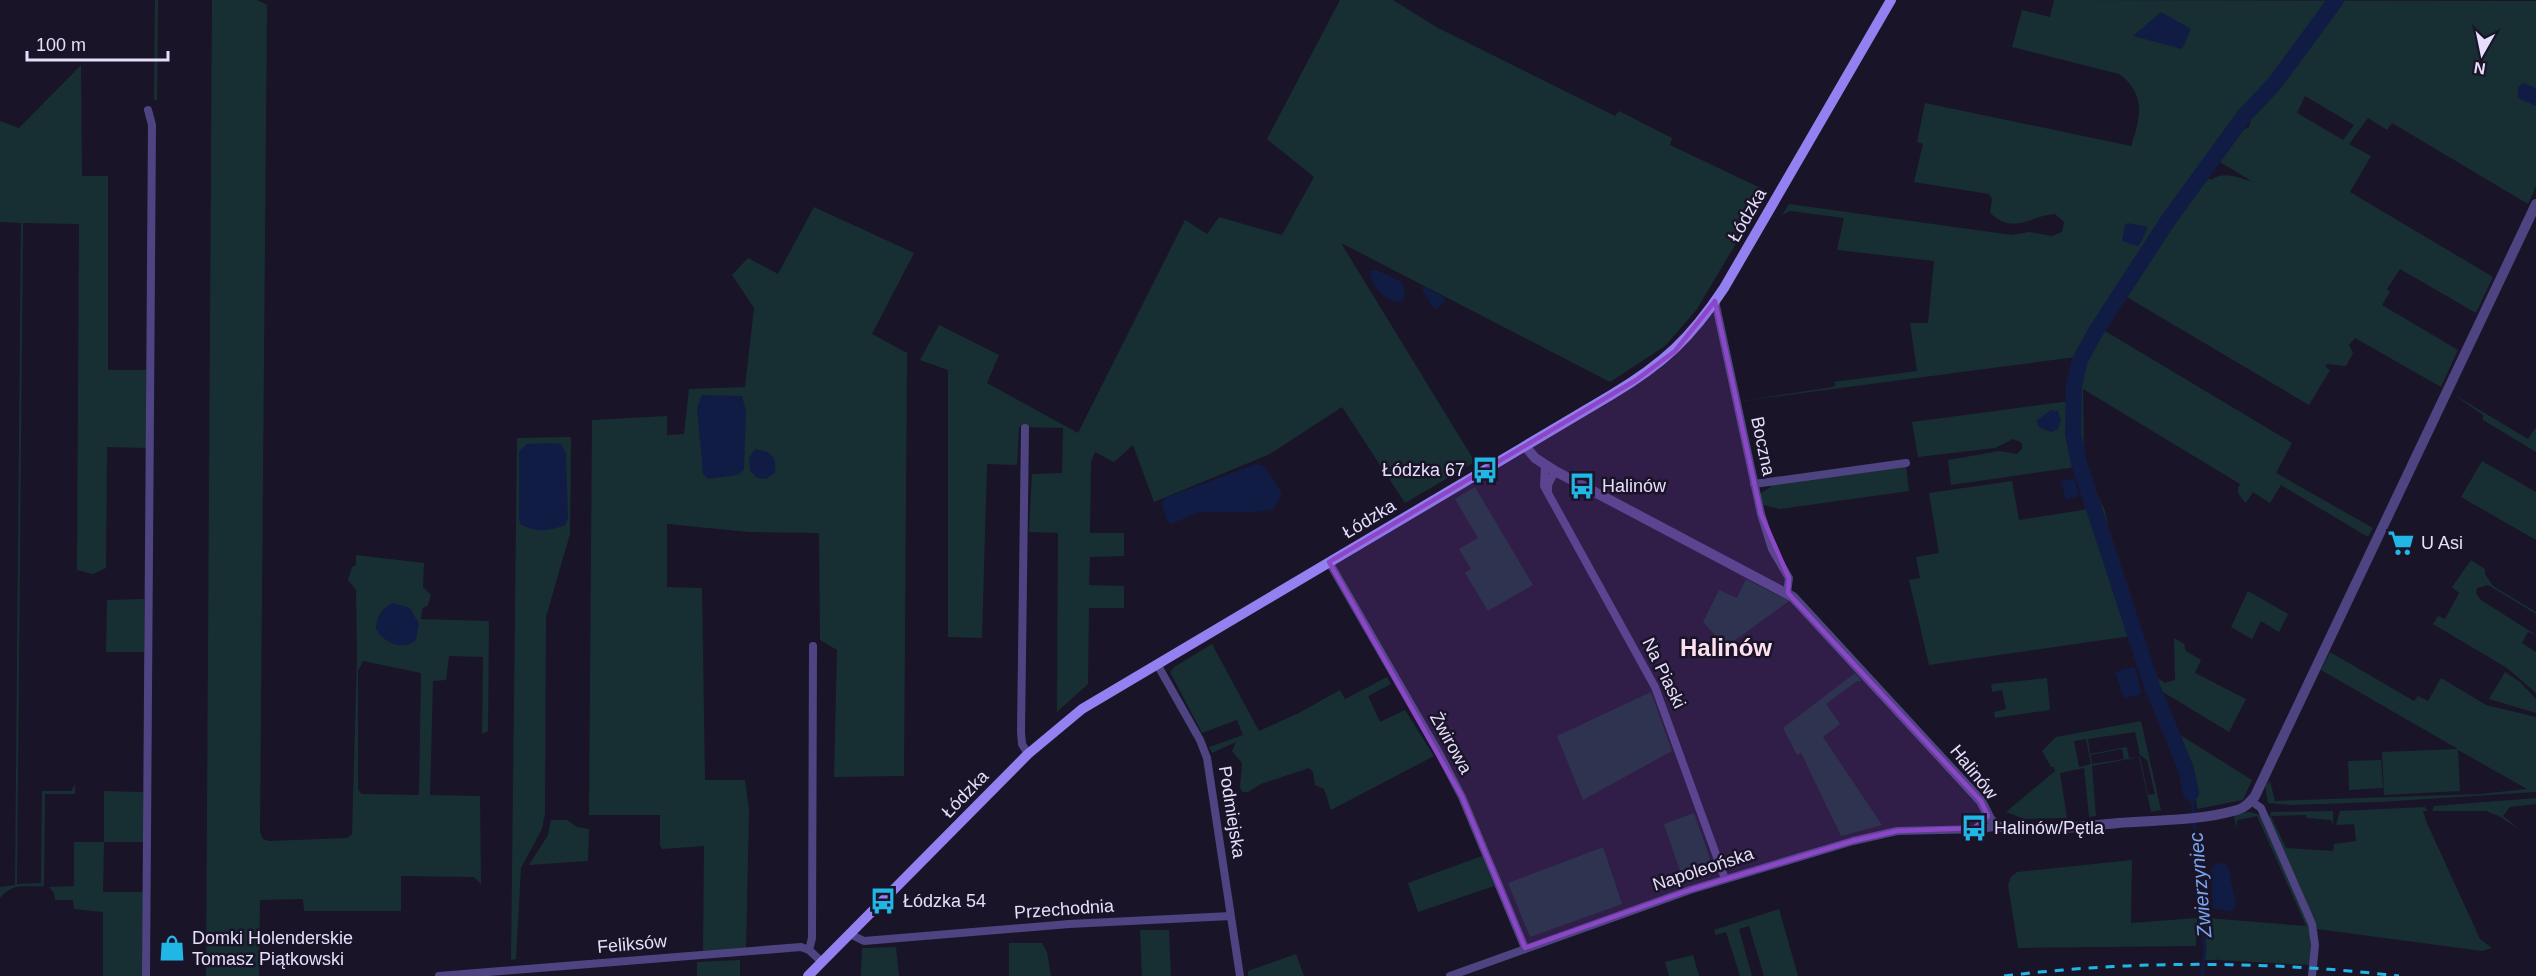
<svg xmlns="http://www.w3.org/2000/svg" width="2536" height="976" font-family="Arial,sans-serif">
<rect width="100%" height="100%" fill="#1a1428"/>
<!-- green -->
<path fill="#172f32" fill-rule="evenodd" d="M155,0H158L157,100H154Z
M212,0H257L267,5L260,832L263,839L269,841L347,838L352,834L357,657L356,590L348,580L352,567L356,565V555L424,563L423,587L431,595L428,605L422,609L421,619L489,621L488,731L482,734L483,657L449,656L446,680L433,681L430,795L480,796L481,884L474,877L401,876V911H304L303,899L260,900L259,976H206ZM363,661L421,673L419,795L362,794L358,790V671Z
M1340,0H1393L1438,28L1615,116L1619,111L1672,138L1670,145L1767,191L1697,309L1665,346L1610,382L1341,243L1475,462L1405,503L1342,407L1270,454L1154,502L1133,445L1114,462L1095,452L1091,462L1090,533H1124V556L1090,557L1089,585L1124,586V608H1089L1088,684L1057,712L1058,533L1029,532L1032,474L1062,473L1063,428L1019,427L1017,465L987,464L982,638L948,637V370L920,360L939,325L999,355L987,383L1078,433L1185,220L1207,234L1219,217L1282,235L1314,177L1267,139Z
M2054,0L2536,1V186L2528,204L2392,123L2387,130L2368,118L2349,144L2371,156L2350,192L2493,277L2476,313L2400,269L2387,289L2390,292L2382,305L2458,350L2441,387L2355,338L2349,345L2353,353L2346,366L2327,364L2325,366L2330,370L2309,405L2125,296L2105,331L2292,443L2276,473L2373,528L2368,537L2281,485L2270,503L2253,492L2246,503C2240,497 2235,492 2240,484L2083,389L2084,465L2105,511L2115,559L2153,675L2165,683L2175,680L2174,638L2184,644L2186,651L2201,660L2195,673L2246,699L2229,732L2158,689L2153,675L2137,655L2131,636L1929,665L1909,580L1920,578L1916,557L1939,553L1929,493L2012,481L2019,520L2089,509L2076,467L1951,485L1948,460L2000,451L2017,454L2022,449V443L2013,439L1995,448L1918,457L1912,422L2070,401L2076,357L1741,401L1833,387L1836,385L1834,382L1917,371L1910,323H1928L1934,261L1837,250L1844,218L1790,211L1782,215L1789,204L2012,235L2029,232L2052,236L2062,232L2064,222L2055,214C2031,215 2016,236 1990,213L1992,199L1989,194L1914,182L1923,144L1917,142L1925,103L2131,146C2140,119 2147,94 2119,74L2012,47L2022,10L2050,17ZM2328,6L2334,10L2293,64L2253,109L2249,127L2245,129L2236,124ZM2305,96L2354,125L2343,140L2297,113ZM2210,156L2253,182C2239,178 2224,170 2211,180L2198,172Z
M81,65L82,176H108V370H146V448L107,447L106,568L93,574L77,570L79,224L23,223L17,884L41,883L42,791H71L75,784V794H45L44,886C26,888 14,881 0,898V887L15,885L21,223L0,222V121L19,128Z
M814,207L914,253L872,334L907,353L904,776L834,777L837,650L820,640L819,533L749,532L667,524V587L702,588L705,780H745L749,810L746,948L703,951L704,846L662,849L660,845V815H589L592,420L667,416V435L684,434L689,389L745,387L754,308L732,275L748,258L778,274Z
M2453,394L2528,439L2536,427V452L2483,420V415Z
M571,437L570,534L546,617L545,813L542,829L521,868L516,959L511,960L517,438Z
M2482,461L2536,492V540L2461,497Z
M1906,466L1909,491L1780,509L1763,505L1760,494L1773,485Z
M1475,487L1533,585L1488,611L1465,573L1471,569L1459,549L1478,538L1455,499Z
M2471,560L2485,569V574L2493,586L2536,612V614L2488,585L2477,588L2476,593L2481,600L2536,635L2528,632L2522,643L2536,652V693L2507,668L2433,624L2438,616L2445,619L2459,593L2452,587Z
M1746,579L1789,601L1726,647L1703,622L1719,590L1737,598Z
M2248,591L2288,614L2279,632L2261,621L2252,639L2231,627Z
M144,599V652H106L107,600Z
M1212,644L1259,731L1299,713L1340,690L1345,699L1387,677L1391,684L1368,696L1380,722L1405,710L1434,756L1331,810L1324,789L1315,785L1313,772L1309,768L1261,784L1248,792H1242L1240,787L1242,763L1232,751L1236,742L1212,753L1209,747L1243,735L1237,720L1202,733L1170,672L1174,667Z
M2330,652L2414,701L2418,696L2428,701L2441,678L2486,705L2536,717V792L2379,802L2292,805L2268,803L2265,786L2270,781L2275,801L2480,794L2527,789L2458,750L2460,791L2384,795L2382,752L2458,749L2321,670Z
M2505,672L2520,682L2536,699V713L2489,699Z
M1855,673L1862,681H1857L1826,704L1840,724L1823,737L1882,825L1841,836L1801,753L1797,755L1783,728Z
M2047,678L2050,710L1995,718L1994,712L2006,709L2002,690L1992,692L1991,684Z
M1651,692L1672,751L1583,800L1557,736Z
M2141,721L2161,810L2151,812L2139,757L2092,766L2096,816L2089,817L2084,768L2060,773L2067,818L2025,819L2006,812L2055,771L2054,767H2051L2042,751L2056,737ZM2135,732L2140,755L2147,760L2155,794L2148,795L2140,757L2129,758L2127,747L2090,754L2088,739ZM2086,739L2091,764L2079,767L2074,741ZM2122,749L2124,759L2092,764L2091,755Z
M2177,733L2252,780L2243,800L2197,809L2193,777Z
M2381,760L2383,788L2349,790L2348,761Z
M104,791L143,792V842H104L103,892H143L142,976H103V912L74,909L73,900H55L54,893L49,887L74,886V842H104Z
M2536,798V804L2510,807L2503,816L2522,831L2499,816L2486,811H2432L2434,806Z
M2425,807L2427,811H2423L2426,821L2480,939L2492,948L2482,951L2317,929L2269,819L2271,812L2333,811V825L2331,820L2307,818L2306,815L2271,816L2286,848L2333,851L2334,844L2356,841L2354,824L2336,825L2340,811Z
M2250,812L2260,815L2306,917L2311,938L2310,965L2218,960L2217,956V960H2205L2207,918L2306,926L2257,816L2237,820V828L2234,818L2235,814Z
M1694,813L1715,873L1684,883L1664,824Z
M551,820H567L577,827L589,829L588,861L529,865L548,835Z
M1603,847L1622,904L1530,937L1508,883Z
M1482,856L1494,886L1418,912L1408,883Z
M2132,860L2131,923L2197,918L2196,946L2018,948L2008,885L2011,877L2017,872Z
M1779,909L1798,976H1764L1749,926L1739,929L1752,976H1740L1726,932L1716,935L1729,976L1714,930Z
M1140,930H1169L1171,976H1142Z
M1009,943H1042L1047,952L1051,976H1009Z
M896,947L899,976H861L862,948Z
M1296,954L1304,976H1248V971Z
M1693,955L1699,976H1669L1665,962Z
M740,960V976H697V962Z"/>
<!-- water -->
<path fill="#111c44" d="M2161,12L2191,29L2182,49L2133,36Z
M2523,83L2536,88V106L2518,98V87Z
M2127,223L2148,227L2140,244L2137,246L2122,241L2125,225Z
M1375,270C1391,277 1410,279 1403,301C1389,306 1369,285 1370,271Z
M1424,286L1446,299L1438,308L1434,309L1422,289Z
M702,395L742,396L746,411L744,470L737,475L708,479L703,474L697,408Z
M2051,410L2058,411L2061,421L2057,430L2051,432L2040,428L2036,421Z
M549,443L561,444L566,453L568,518L565,525C551,531 534,533 520,524L519,518V451L527,444Z
M755,449C772,452 777,456 775,473L766,479L757,478L750,471L749,458Z
M1256,464L1265,467L1282,493L1274,509L1255,512H1198L1172,524L1167,521L1162,504L1165,498Z
M2074,479L2079,496L2066,500L2061,481Z
M393,603L410,608L419,624L416,640C403,652 384,643 376,629C376,618 382,607 393,603Z
M2132,667L2136,670L2141,692L2140,695L2124,698L2115,672Z
M2218,862L2228,866L2236,905L2231,912L2213,908L2211,868Z"/>
<g fill="none" stroke-linecap="round" stroke-linejoin="round">
<!-- stream -->
<path stroke="#111c44" stroke-width="3" d="M2191,793L2194,815
M2194,822L2205,948L2202,976"/>
<!-- river -->
<path stroke="#111c44" stroke-width="16" d="M2191,793L2186,769L2152,686L2079,463L2073,434L2074,385L2080,360L2096,331L2169,219L2244,116L2275,83L2336,0"/>
<!-- minor -->
<path stroke="#4f4482" stroke-width="8" d="M1715,301L1761,514L1772,549L1789,578L1787,593
M1025,428L1021,732L1022,744L1028,754
M1545,465L1544,486L1655,687L1725,879
M1754,484L1906,463
M1548,493V485L1555,471
M1329,562L1439,753L1462,797L1525,948
M1157,664L1200,740L1207,758L1240,976
M2251,801L2261,808L2312,924L2315,945L2312,976
M850,934L864,941L1069,924L1231,916
M809,950L812,938L813,646
M146,976L152,125L148,110
M439,976L801,947L809,950L822,962
M1450,976L1690,890L1853,841L1897,831L1983,829L1997,826"/>
<!-- tertiary -->
<path stroke="#4f4482" stroke-width="10" d="M1525,446L1535,458L1555,471L1793,597L1981,801L1990,819L1997,826C2024,834 2088,826 2118,823C2157,820 2199,821 2237,810C2245,808 2250,802 2255,796L2536,204"/>
<!-- secondary -->
<path stroke="#9380f1" stroke-width="10" d="M808,976L1028,754L1082,709L1611,395C1663,364 1691,338 1724,288L1891,0"/>
<!-- rail -->
<path stroke="#20b6e6" stroke-width="3" stroke-dasharray="9 8" stroke-linecap="butt" d="M2004,976C2135,960 2268,961 2399,976"/>
</g>
<!-- marked area -->
<path fill="#8b47c8" fill-opacity="0.2" stroke="#8b47c8" stroke-width="4.5" stroke-linejoin="round" d="M1715,301L1761,514L1789,578L1788,593L1981,801L1988,816L1974,828L1897,831L1853,841L1690,890L1525,948L1462,797L1329,562L1636,380L1675,351Z"/>
<!-- icons -->
<defs>
<g id="bus-bare" transform="scale(2.07)"><path d="M-5-6H5V4H4V6H2V4H-2V6H-4V4H-5ZM-3.5-4V0h7V-4ZM-3.5 1.2v1.5H-2V1.2ZM2 1.2v1.5H3.5V1.2Z" fill="#20b6e6" stroke="#1a1428" stroke-width="2.5" paint-order="stroke"/></g>
<g id="supermarket-bare" transform="scale(2.07)"><path d="M-6-5.5h2.5l.6 2H6L4.5 2H-2.5L-4.4-4H-6ZM-1.5 3.2a1.3 1.3 0 1 0 .1 0ZM3 3.2a1.3 1.3 0 1 0 .1 0Z" fill="#20b6e6" stroke="#1a1428" stroke-width="2.5" paint-order="stroke"/></g>
<g id="shop-bare" transform="scale(2.07)"><path d="M-5-2.5h2.3a2.7 3.5 0 0 1 5.4 0H5L5.5 6h-11ZM-1.5-2.5h3a1.5 2.3 0 0 0-3 0Z" fill="#20b6e6" stroke="#1a1428" stroke-width="2.5" paint-order="stroke"/></g>
</defs>
<g fill-rule="evenodd">
<use href="#bus-bare" x="1485" y="470"/>
<use href="#bus-bare" x="1582" y="486"/>
<use href="#supermarket-bare" x="2401" y="543"/>
<use href="#bus-bare" x="1974" y="828"/>
<use href="#bus-bare" x="883" y="901"/>
<use href="#shop-bare" x="172" y="948"/>
</g>
<g text-anchor="middle" dominant-baseline="central" stroke-width="5" stroke-linejoin="round" paint-order="stroke">
<!-- street labels -->
<g font-size="18" fill="#e6defb" stroke="#1a1428">
<text transform="translate(1747 215) rotate(-60)">Łódzka</text>
<text transform="translate(1763 446) rotate(78)">Boczna</text>
<text transform="translate(1369 519) rotate(-31)">Łódzka</text>
<text transform="translate(1664 673) rotate(64)">Na Piaski</text>
<text transform="translate(1451 743) rotate(61)">Żwirowa</text>
<text transform="translate(1974 772) rotate(51)">Halinów</text>
<text transform="translate(965 794) rotate(-46)">Łódzka</text>
<text transform="translate(1232 812) rotate(81)">Podmiejska</text>
<text transform="translate(1703 869) rotate(-18)">Napoleońska</text>
<text transform="translate(1064 909) rotate(-4)">Przechodnia</text>
<text transform="translate(632 944) rotate(-5)">Feliksów</text>
</g>
<!-- poi labels -->
<g font-size="18" fill="#e6defb" stroke="#1a1428" text-anchor="start">
<text x="1465" y="470" text-anchor="end">Łódzka 67</text>
<text x="1602" y="486">Halinów</text>
<text x="2421" y="543">U Asi</text>
<text x="1994" y="828">Halinów/Pętla</text>
<text x="903" y="901">Łódzka 54</text>
<text x="192" y="938">Domki Holenderskie<tspan x="192" dy="21">Tomasz Piątkowski</tspan></text>
</g>
<!-- water labels -->
<g font-size="20" font-style="italic" fill="#78a7f0" stroke="#1a1428">
<text transform="translate(2200 885) rotate(-95)">Zwierzyniec</text>
</g>
<!-- district labels -->
<g font-size="24" font-weight="bold" fill="#fce0ee" stroke="#1a1428">
<text x="1726" y="647">Halinów</text>
</g>
</g>
<!-- north arrow -->
<g transform="translate(2482 54) rotate(189)" stroke="#1a1428" stroke-width="4.5" paint-order="stroke">
<path d="M0-4.5L10 22L0 15L-10 22Z" fill="#e6defb"/>
<text y="-9" font-size="16" font-weight="bold" text-anchor="middle" fill="#e6defb">N</text>
</g>
<!-- scale -->
<path d="M27 51v9h141v-9" fill="none" stroke="#e6defb" stroke-width="3"/>
<text x="36" y="51" font-size="18" fill="#e6defb" stroke="#1a1428" stroke-width="4.5" paint-order="stroke">100 m</text>
</svg>
